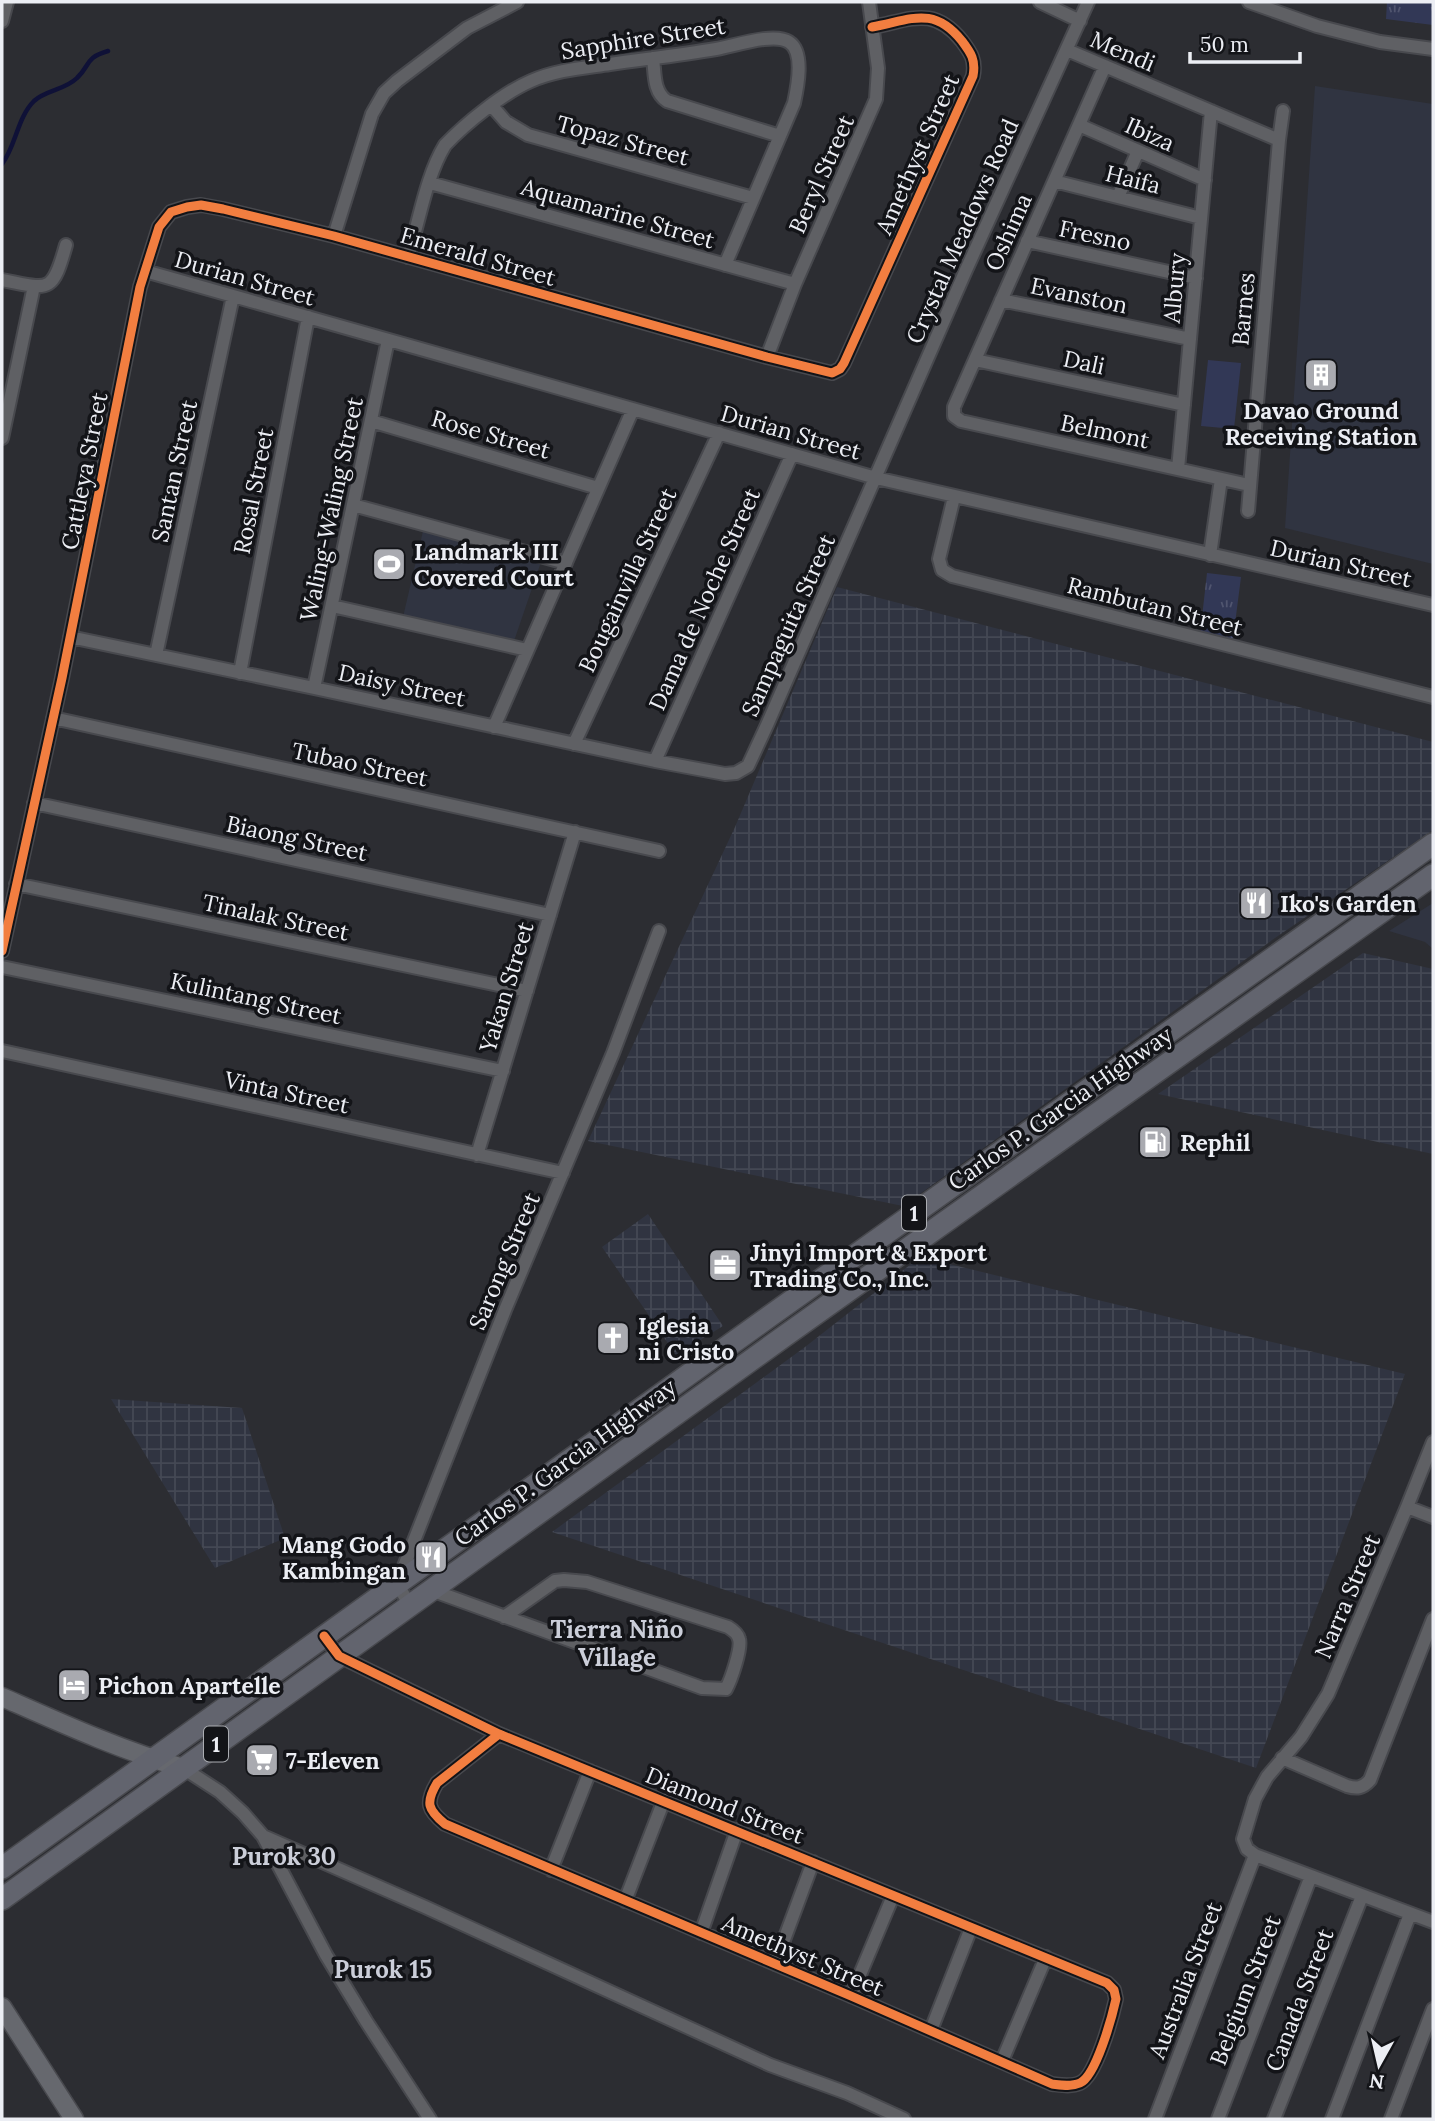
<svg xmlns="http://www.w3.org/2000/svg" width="1435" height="2121" font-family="Lora,serif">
<defs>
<pattern id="industrial-grid" width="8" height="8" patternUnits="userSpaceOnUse" patternTransform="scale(1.75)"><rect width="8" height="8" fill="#303441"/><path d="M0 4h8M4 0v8" fill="none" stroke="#444854"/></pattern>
<pattern id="park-tufts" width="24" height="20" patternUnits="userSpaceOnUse" patternTransform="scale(1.75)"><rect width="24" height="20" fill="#323856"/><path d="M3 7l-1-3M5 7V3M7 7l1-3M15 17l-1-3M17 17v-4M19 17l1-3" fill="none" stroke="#50556f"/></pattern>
</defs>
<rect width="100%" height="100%" fill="#2c2d32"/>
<!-- built -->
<path fill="#303441" d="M1315,86L1433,104V564L1285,528Z
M423,531L541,562L513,644L403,617Z
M1433,903V949L1425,942L1389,931Z"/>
<!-- industrial -->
<path fill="url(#industrial-grid)" d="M837,587L1433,742V830L1275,938L903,1206L588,1141L735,827Z
M1363,953L1433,969V1154L1158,1094Z
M648,1214L723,1326L676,1355L602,1247Z
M920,1257L1405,1374L1256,1768L552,1532L805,1347Z
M111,1399L242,1408L285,1538L215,1568Z"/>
<!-- park -->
<path fill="url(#park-tufts)" d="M1387,2H1433V25L1386,19Z
M1207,573L1241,577L1233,639L1200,635Z"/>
<!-- pitch -->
<path fill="#323856" d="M1208,360L1241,363L1234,429L1201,426Z"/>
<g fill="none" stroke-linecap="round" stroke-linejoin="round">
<!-- stream -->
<path stroke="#0f1137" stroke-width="4.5" d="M2,164C16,146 17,118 34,101C46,90 65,90 77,78C91,65 84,58 108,51"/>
<!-- street casing -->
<g stroke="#48494e" stroke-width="16">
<path id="street" d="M1040,2L1080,21
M1249,2L1317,26L1380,42L1433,49
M2,21L7,2
M1067,50L1279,140
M653,58C655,73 653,92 667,101L780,136
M1105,66L954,407V416L961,421L1249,485
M492,106L506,122L528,135L753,198
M1079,125L1205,180
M1054,181L1201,218
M430,183L795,284
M1118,197L1138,151
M334,236L372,114L384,93L397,81L467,28L517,2
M1027,241L1196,278
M408,257C419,222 426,176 445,145C466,123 503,93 531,81C556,70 583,68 610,64C645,59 681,55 716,49C734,46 774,32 789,42C805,52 797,89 794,103L725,265
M145,271L876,478L1433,605
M2,280C49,289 52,295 66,245
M1001,300L1190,339
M767,357L795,284L876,99L878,68L869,2
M975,360L1184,405
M371,421L598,488
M2,438L34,286
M1178,469L1211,111
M954,497L939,559L942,570L952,576L1433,697
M353,505L566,563
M1248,511L1279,140L1283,111
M1210,555L1221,479
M332,606L527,650
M70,637L314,688L655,761L725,774L736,773L748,766L767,725L966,270L1088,2
M156,655L233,296
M240,673L308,317
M314,688L388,340
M53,718L659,851
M494,727L633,409
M574,744L719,433
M655,761L792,454
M34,803L550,915
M16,884L527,991
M2,951L62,678L140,287L159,227L171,212L187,207L201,205L223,209L334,236L767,357L832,373L840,369L844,363L973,76C976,60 971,53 962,41C933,5 911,20 872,27
M2,967L503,1071
M2,1051L563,1173
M477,1155L575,832
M1433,1442L1407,1507L1328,1694L1301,1737L1267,1777L1255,1799L1243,1839L1247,1849L1255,1855L1433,1922
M1407,1507L1433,1517
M431,1590L702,1688L726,1689C731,1680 742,1648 739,1639C738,1634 733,1630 728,1627L587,1582L564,1580L555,1581L504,1617
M410,1605L397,1584L505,1310L613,1053L659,931
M324,1636L339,1656L499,1734L1107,1983L1114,1990L1116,1999C1112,2017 1096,2076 1080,2083C1071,2087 1061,2085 1052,2084L851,1996L445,1824C428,1810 425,1803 437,1783L499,1734
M1282,1758L1347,1786C1357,1789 1363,1788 1370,1780L1433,1619
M183,1768L220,1792L243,1813L263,1836L326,1955L366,2021L430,2119
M263,1836L425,1907L770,2065L847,2093L904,2119
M551,1870L590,1771
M625,1901L664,1800
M701,1933L737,1830
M775,1964L813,1862
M851,1996L893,1896
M931,2030L971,1928
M1002,2061L1046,1957
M1155,2119L1255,1855
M1218,2119L1311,1876
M1274,2119L1362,1896
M1332,2119L1410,1914
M1391,2119L1433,2009"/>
</g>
<!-- secondary casing -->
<g stroke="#48494e" stroke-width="21">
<path id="secondary" d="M2,1697C61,1723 120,1750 183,1768
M2,2007L74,2119"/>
</g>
<!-- highway casing -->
<g stroke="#48494e" stroke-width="24">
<path id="highway" d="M2,1868L770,1316L1433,844
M2,1899L786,1335L1433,875"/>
</g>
<!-- street -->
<use href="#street" stroke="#5f6064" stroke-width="12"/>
<!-- secondary -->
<use href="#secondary" stroke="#66686e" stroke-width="18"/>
<!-- highway -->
<use href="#highway" stroke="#62646e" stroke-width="21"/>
<!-- cycleway casing -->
<g stroke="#131418" stroke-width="13">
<path id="cycleway" d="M2,951L62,678L140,287L159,227L171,212L187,207L201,205L223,209L334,236L767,357L832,373L840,369L844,363L973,76C976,60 971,53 962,41C933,5 911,20 872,27
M324,1636L339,1656L499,1734L1107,1983L1114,1990L1116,1999C1112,2017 1096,2076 1080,2083C1071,2087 1061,2085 1052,2084L851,1996L445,1824C428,1810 425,1803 437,1783L499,1734"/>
</g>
<!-- cycleway -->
<use href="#cycleway" stroke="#f27e40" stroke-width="9"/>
</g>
<!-- icons -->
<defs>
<g id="building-square" transform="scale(1.75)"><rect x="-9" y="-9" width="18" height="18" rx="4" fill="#a9aab0" stroke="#131418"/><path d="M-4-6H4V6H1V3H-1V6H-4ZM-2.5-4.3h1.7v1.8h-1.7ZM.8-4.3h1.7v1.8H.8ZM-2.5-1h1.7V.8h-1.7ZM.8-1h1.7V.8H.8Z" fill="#fff"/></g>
<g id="stadium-square" transform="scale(1.75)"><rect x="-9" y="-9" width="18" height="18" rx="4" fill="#a9aab0" stroke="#131418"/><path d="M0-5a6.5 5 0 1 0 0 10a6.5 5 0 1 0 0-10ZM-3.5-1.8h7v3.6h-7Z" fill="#fff"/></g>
<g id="restaurant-square" transform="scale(1.75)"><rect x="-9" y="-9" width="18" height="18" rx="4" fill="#a9aab0" stroke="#131418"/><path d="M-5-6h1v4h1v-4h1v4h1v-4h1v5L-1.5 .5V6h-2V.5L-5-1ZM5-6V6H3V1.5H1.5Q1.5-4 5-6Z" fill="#fff"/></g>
<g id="fuel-square" transform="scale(1.75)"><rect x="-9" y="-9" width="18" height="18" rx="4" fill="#a9aab0" stroke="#131418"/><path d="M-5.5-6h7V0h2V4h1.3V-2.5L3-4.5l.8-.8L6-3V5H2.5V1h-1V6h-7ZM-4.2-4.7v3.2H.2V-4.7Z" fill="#fff"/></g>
<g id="office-square" transform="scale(1.75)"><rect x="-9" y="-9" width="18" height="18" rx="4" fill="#a9aab0" stroke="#131418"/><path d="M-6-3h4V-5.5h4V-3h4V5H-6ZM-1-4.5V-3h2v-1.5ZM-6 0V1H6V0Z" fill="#fff"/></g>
<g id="church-square" transform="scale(1.75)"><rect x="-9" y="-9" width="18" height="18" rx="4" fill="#a9aab0" stroke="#131418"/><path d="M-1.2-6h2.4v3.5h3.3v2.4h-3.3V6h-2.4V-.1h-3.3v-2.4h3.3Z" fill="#fff"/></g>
<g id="hotel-square" transform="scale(1.75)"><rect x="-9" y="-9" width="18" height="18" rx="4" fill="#a9aab0" stroke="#131418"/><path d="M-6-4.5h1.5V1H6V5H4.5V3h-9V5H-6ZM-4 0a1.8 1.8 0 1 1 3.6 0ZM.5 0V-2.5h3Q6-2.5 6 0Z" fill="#fff"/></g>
<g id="supermarket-square" transform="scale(1.75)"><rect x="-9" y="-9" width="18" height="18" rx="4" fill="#a9aab0" stroke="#131418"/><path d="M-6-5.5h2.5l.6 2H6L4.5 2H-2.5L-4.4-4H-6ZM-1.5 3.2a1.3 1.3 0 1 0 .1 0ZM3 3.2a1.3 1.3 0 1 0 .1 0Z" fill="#fff"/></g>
</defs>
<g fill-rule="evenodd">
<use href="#building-square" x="1321" y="375"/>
<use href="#stadium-square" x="389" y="564"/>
<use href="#restaurant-square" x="1256" y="903"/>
<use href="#fuel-square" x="1155" y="1142"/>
<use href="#office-square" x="725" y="1265"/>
<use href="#church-square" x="613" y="1338"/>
<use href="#restaurant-square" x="431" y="1557"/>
<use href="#hotel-square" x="74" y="1685"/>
<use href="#supermarket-square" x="262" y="1760"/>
</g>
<g text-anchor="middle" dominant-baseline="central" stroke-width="7" stroke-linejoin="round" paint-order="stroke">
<!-- shield labels -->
<g fill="#131418" stroke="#abadb2" stroke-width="2">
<rect x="902" y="1195.5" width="24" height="35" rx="5"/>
<rect x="204" y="1726.5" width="24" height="35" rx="5"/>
</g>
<g font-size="21" font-weight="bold" fill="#eceef4">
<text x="914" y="1213">1</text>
<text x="216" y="1744">1</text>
</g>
<!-- street labels -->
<g font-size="23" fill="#eceef4" stroke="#131418">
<text transform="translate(643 38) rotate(-9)">Sapphire Street</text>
<text transform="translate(1123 51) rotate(23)">Mendi</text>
<text transform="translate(1150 134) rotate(24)">Ibiza</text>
<text transform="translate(623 140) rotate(15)">Topaz Street</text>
<text transform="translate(917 154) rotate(-66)">Amethyst Street</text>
<text transform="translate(821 174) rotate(-66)">Beryl Street</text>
<text transform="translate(1133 179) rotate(14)">Haifa</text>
<text transform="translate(618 213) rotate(16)">Aquamarine Street</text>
<text transform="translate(962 231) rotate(-66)">Crystal Meadows Road</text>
<text transform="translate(1008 232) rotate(-66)">Oshima</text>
<text transform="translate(1095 235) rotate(12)">Fresno</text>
<text transform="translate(478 256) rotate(16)">Emerald Street</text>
<text transform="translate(245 278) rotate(16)">Durian Street</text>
<text transform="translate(1174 288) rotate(-85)">Albury</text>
<text transform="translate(1079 295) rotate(12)">Evanston</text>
<text transform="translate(1243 309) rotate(-85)">Barnes</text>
<text transform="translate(1084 362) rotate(12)">Dali</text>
<text transform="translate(1105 431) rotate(12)">Belmont</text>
<text transform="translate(791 432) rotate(16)">Durian Street</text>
<text transform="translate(491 434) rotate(16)">Rose Street</text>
<text transform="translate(84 471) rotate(-79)">Cattleya Street</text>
<text transform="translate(174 471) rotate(-78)">Santan Street</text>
<text transform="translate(253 491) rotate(-79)">Rosal Street</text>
<text transform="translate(331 509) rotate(-78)">Waling-Waling Street</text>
<text transform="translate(1341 563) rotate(13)">Durian Street</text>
<text transform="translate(627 580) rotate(-65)">Bougainvilla Street</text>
<text transform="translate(704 599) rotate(-66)">Dama de Noche Street</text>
<text transform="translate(1155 606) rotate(14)">Rambutan Street</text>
<text transform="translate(788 625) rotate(-66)">Sampaguita Street</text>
<text transform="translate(402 685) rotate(12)">Daisy Street</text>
<text transform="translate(360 764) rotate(12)">Tubao Street</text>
<text transform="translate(297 838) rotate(12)">Biaong Street</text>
<text transform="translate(276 917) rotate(12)">Tinalak Street</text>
<text transform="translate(506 987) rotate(-73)">Yakan Street</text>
<text transform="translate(256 998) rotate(12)">Kulintang Street</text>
<text transform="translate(287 1092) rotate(12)">Vinta Street</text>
<text transform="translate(1060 1108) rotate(-35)">Carlos P. Garcia Highway</text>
<text transform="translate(504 1261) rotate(-67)">Sarong Street</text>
<text transform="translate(565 1462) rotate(-36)">Carlos P. Garcia Highway</text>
<text transform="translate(1347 1596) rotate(-67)">Narra Street</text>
<text transform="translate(725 1805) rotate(22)">Diamond Street</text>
<text transform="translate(803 1955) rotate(23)">Amethyst Street</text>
<text transform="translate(1185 1980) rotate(-69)">Australia Street</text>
<text transform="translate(1245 1990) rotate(-69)">Belgium Street</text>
<text transform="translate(1299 2000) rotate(-69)">Canada Street</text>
</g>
<!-- poi labels -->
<g font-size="23" font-weight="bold" fill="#eceef4" stroke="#131418" text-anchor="start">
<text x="1321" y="410" text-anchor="middle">Davao Ground<tspan x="1321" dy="26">Receiving Station</tspan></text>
<text x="414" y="551">Landmark III<tspan x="414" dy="26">Covered Court</tspan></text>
<text x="1280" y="903">Iko's Garden</text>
<text x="1180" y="1142">Rephil</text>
<text x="750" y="1252">Jinyi Import &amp; Export<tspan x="750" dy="26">Trading Co., Inc.</tspan></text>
<text x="638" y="1325">Iglesia<tspan x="638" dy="26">ni Cristo</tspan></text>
<text x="406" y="1544" text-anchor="end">Mang Godo<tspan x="406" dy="26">Kambingan</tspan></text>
<text x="98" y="1685">Pichon Apartelle</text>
<text x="286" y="1760">7-Eleven</text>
</g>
<!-- neighbourhood labels -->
<g font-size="24" font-weight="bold" fill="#cbced9" stroke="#131418">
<text x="617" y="1629">Tierra Niño<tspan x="617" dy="28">Village</tspan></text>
<text x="284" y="1856">Purok 30</text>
<text x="383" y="1969">Purok 15</text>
</g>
</g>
<!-- border -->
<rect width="1435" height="2121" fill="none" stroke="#eceef4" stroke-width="7"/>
<!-- north arrow -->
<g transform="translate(1379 2065) rotate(188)" stroke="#131418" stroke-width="5" paint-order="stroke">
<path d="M0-5L12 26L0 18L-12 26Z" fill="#eceef4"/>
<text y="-10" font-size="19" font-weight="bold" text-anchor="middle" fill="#eceef4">N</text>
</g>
<!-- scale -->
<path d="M1190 52v10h110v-10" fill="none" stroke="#eceef4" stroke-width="3.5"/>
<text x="1200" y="52" font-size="21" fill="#eceef4" stroke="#131418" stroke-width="5" paint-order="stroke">50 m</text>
</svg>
